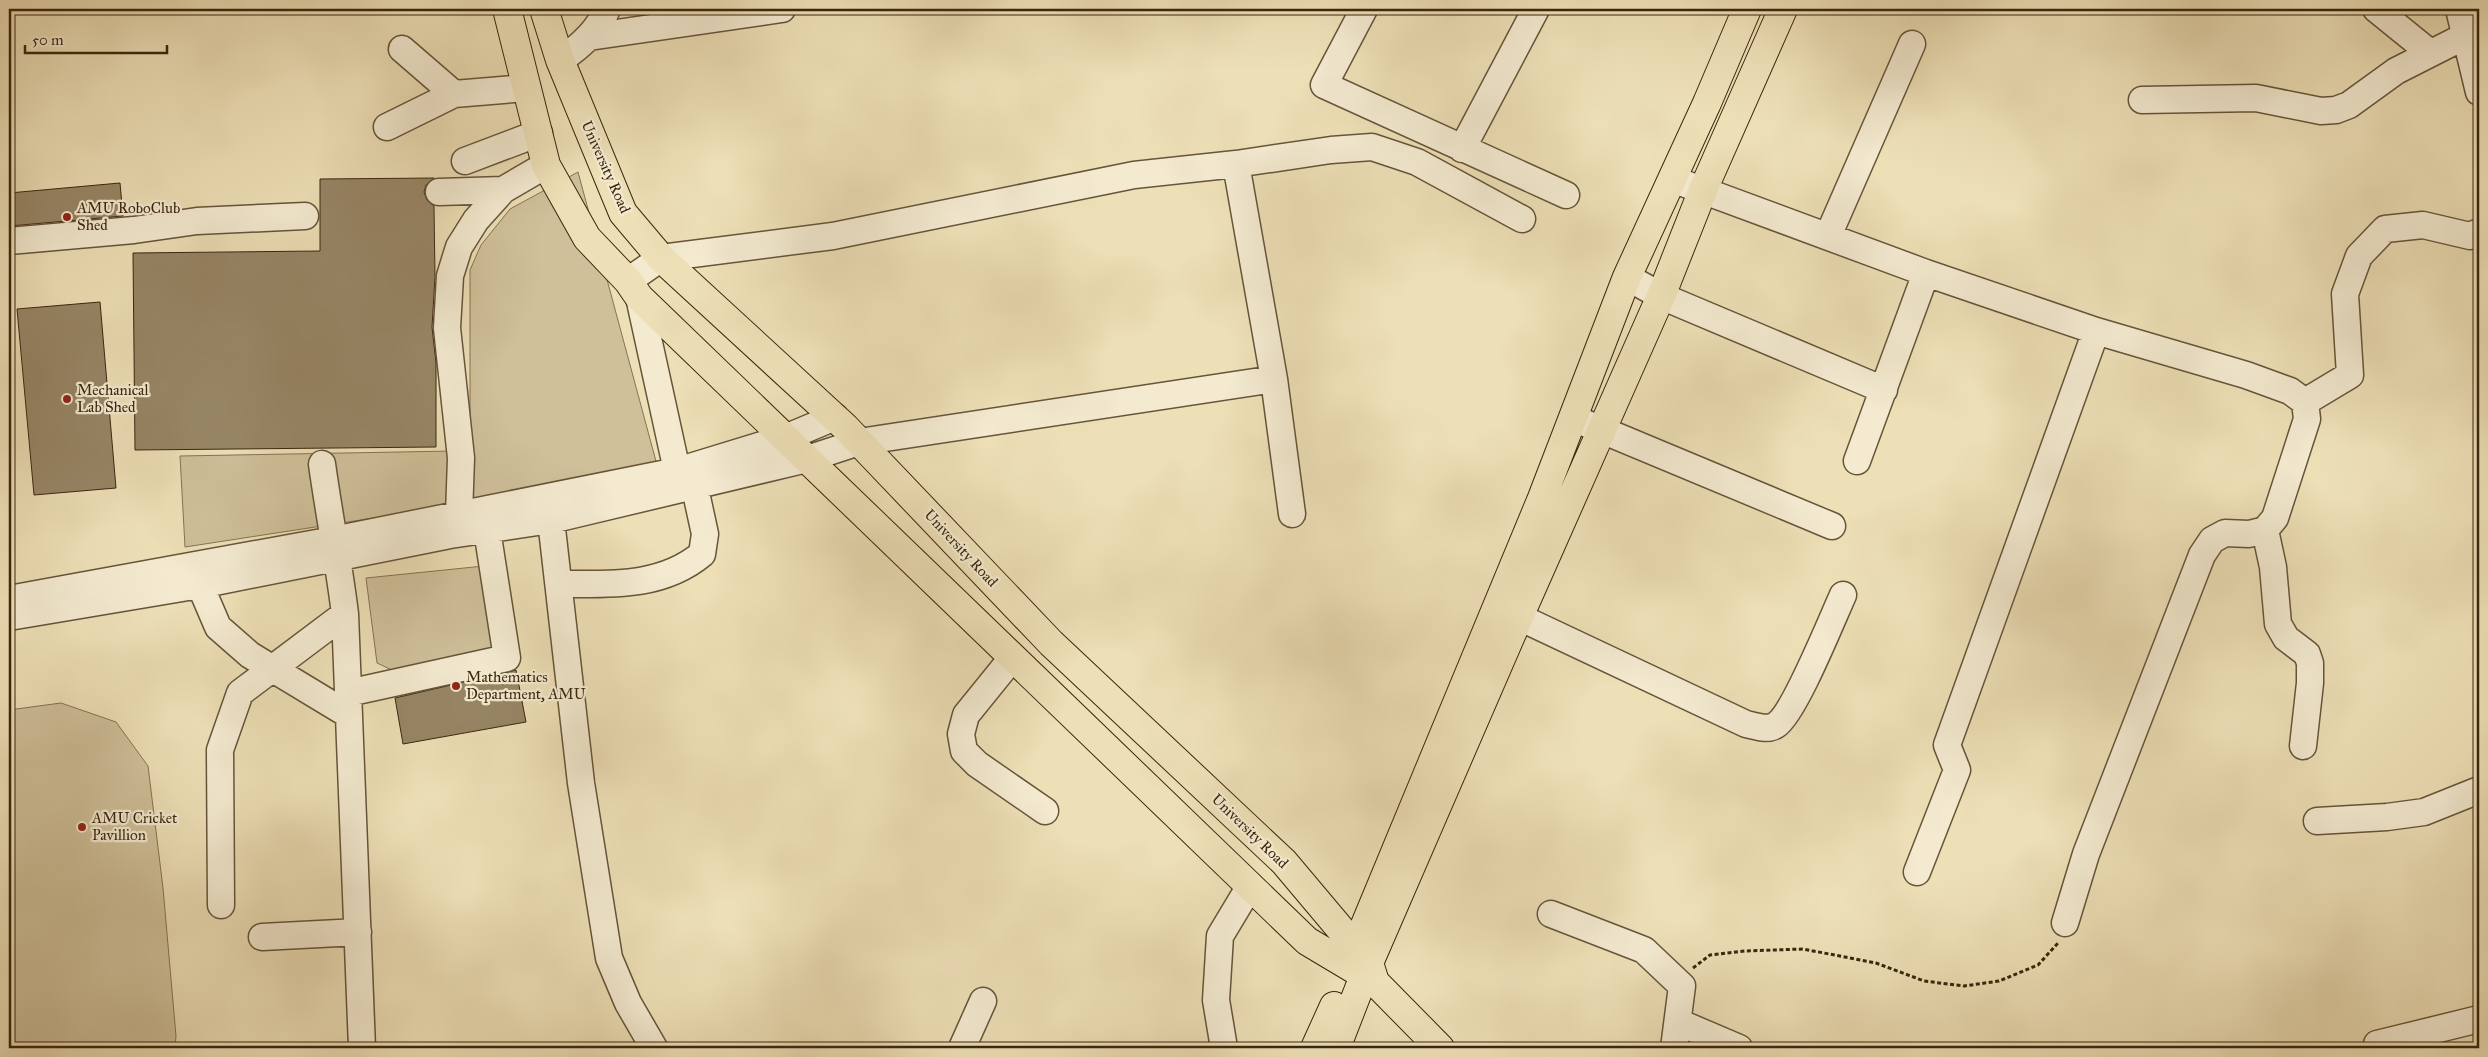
<svg xmlns="http://www.w3.org/2000/svg" width="2488" height="1057" font-family="'IM FELL Great Primer',serif">
<rect width="100%" height="100%" fill="#eddfb6"/>
<filter id="stains"><feTurbulence type="fractalNoise" baseFrequency=".004" numOctaves="4"/><feColorMatrix values="0 0 0 0 .2 0 0 0 0 .09 0 0 0 0 .02 0 0 0 .5 -.17"/></filter>
<radialGradient id="worn" r=".72"><stop offset=".6" stop-color="#630" stop-opacity="0"/><stop offset="1" stop-color="#630" stop-opacity=".3"/></radialGradient>
<!-- green -->
<path fill="#cfc09a" stroke="#847354" d="M578,172L657,465L470,505V270L481,245L510,209Z
M454,451L452,506L185,547L180,456Z
M484,566L499,640L490,655L396,672L377,663L366,578Z
M61,703L116,722L148,766L163,888L176,1036L175,1048H9V710Z"/>
<!-- building -->
<path fill="#978666" stroke="#3a260f" d="M434,178L426,185L424,192L427,200L434,206L435,277L432,327L436,363V447L135,450L133,253L320,251V179Z
M120,183L123,216L10,226L9,193Z
M100,302L116,488L34,495L17,309Z
M516,670L526,722L403,744L395,698Z"/>
<g fill="none" stroke-linecap="round" stroke-linejoin="round">
<!-- minor casing -->
<g stroke="#675439" stroke-width="29">
<path id="minor" d="M1364,9L1324,85L1566,195
M2376,9L2429,52
M2459,9L2479,92
M589,37L782,9
M402,49L454,94
M560,60C580,47 598,31 607,9
M2142,100L2256,98L2321,111L2336,110L2349,105L2396,71L2465,36
M387,127L454,94L527,88
M1462,149L1536,9
M465,161L539,133
M1672,179L1926,273L2096,331L2246,375L2290,391L2305,402L2307,419L2275,518L2265,530L2249,534L2225,533L2212,540L2202,555L2086,854L2065,923
M439,192L503,190
M1828,236L1912,44
M9,241L134,230L197,221L305,216
M1627,277L1661,296L1884,390
M628,281L661,258L833,236L1134,175L1236,164
M639,297L681,489
M2305,402L2350,375L2345,294L2359,256L2385,229L2423,225L2470,236L2479,232
M1573,418L1832,526
M1857,461L1926,273
M322,464C329,515 339,564 345,614L362,1048
M1292,514L1274,379L1236,164L1331,150L1372,147L1417,162L1522,219
M459,515L461,458L447,328L450,276L459,247L476,220L503,190L546,165
M551,520L581,783L609,958L628,1003L654,1048
M2265,530L2273,567L2278,624L2286,638L2307,654L2310,663V683L2303,746
M559,584C609,584 661,588 702,554L705,534L695,488
M200,585L218,627L250,655L349,715
M9,599L333,540L677,471L785,438L835,417
M9,617L200,585L450,535L551,520L807,459L859,442L1274,379
M1519,617L1746,724C1756,726 1767,731 1776,725C1794,714 1832,619 1843,595
M1013,657L966,715L961,734L964,751L977,764L1045,811
M348,693L507,658L487,530
M2317,821L2387,817L2424,812L2479,790
M1917,872L1957,770L1947,745L2096,331
M221,905L220,750L240,693L345,614
M1551,914L1644,950L1682,986L1674,1048
M262,937L358,932
M1678,1022L1739,1048
M2377,1044L2479,1019
M962,1048L983,1001
M1224,1048L1216,1000L1220,936L1250,886"/>
</g>
<!-- major casing -->
<g stroke="#3a260f" stroke-width="30">
<path id="major" d="M507,9L546,165L587,238L628,281L639,297L1307,941L1374,981
M544,9L560,60L623,213L661,258L845,427L1051,643L1284,862L1369,963L1375,982L1440,1048
M1350,964L1355,949L1542,498L1627,277L1707,103L1747,9
M1315,1048L1334,1006
M1336,1048L1369,963L1519,617L1661,296L1703,190L1783,9"/>
</g>
<!-- path -->
<path stroke="#3a260f" stroke-width="3" stroke-dasharray="4 2.5" stroke-linecap="butt" d="M1693,968L1710,955L1745,951L1803,949L1876,963L1924,981L1964,986L1999,981L2038,965L2058,943"/>
<!-- minor -->
<use href="#minor" stroke="#f3ead0" stroke-width="26"/>
<!-- major -->
<use href="#major" stroke="#eddfb6" stroke-width="28"/>
</g>
<!-- markers -->
<g fill="#8f2418" stroke="#f3ead0" stroke-width="2">
<circle cx="67" cy="217" r="5"/>
<circle cx="67" cy="399" r="5"/>
<circle cx="456" cy="686" r="5"/>
<circle cx="82" cy="827" r="5"/>
</g>
<g text-anchor="middle" dominant-baseline="central" stroke-width="4.5" stroke-linejoin="round" paint-order="stroke">
<!-- street labels -->
<g font-size="15" fill="#3a260f" stroke="#f3ead0">
<text transform="translate(606 167) rotate(66)">University Road</text>
<text transform="translate(961 548) rotate(47)">University Road</text>
<text transform="translate(1250 831) rotate(44)">University Road</text>
</g>
<!-- poi labels -->
<g font-size="15" fill="#3a260f" stroke="#f3ead0" text-anchor="start">
<text x="77" y="208">AMU RoboClub<tspan x="77" dy="17">Shed</tspan></text>
<text x="77" y="390">Mechanical<tspan x="77" dy="17">Lab Shed</tspan></text>
<text x="466" y="677">Mathematics<tspan x="466" dy="17">Department, AMU</tspan></text>
<text x="92" y="818">AMU Cricket<tspan x="92" dy="17">Pavillion</tspan></text>
</g>
</g>
<!-- margin -->
<rect width="2488" height="1057" fill="none" stroke="#eddfb6" stroke-width="30"/>
<rect x="10" y="10" width="2468" height="1037" fill="none" stroke="#3a260f" stroke-width="2.5"/>
<rect x="15" y="15" width="2458" height="1027" fill="none" stroke="#3a260f"/>
<!-- scale -->
<path d="M25 45v8h142v-8" fill="none" stroke="#3a260f" stroke-width="2.5"/>
<text x="32" y="45" font-size="15" fill="#3a260f" stroke="#f3ead0" stroke-width="4" paint-order="stroke">50 m</text>
<rect width="100%" height="100%" filter="url(#stains)"/>
<rect width="100%" height="100%" fill="url(#worn)"/>
</svg>
